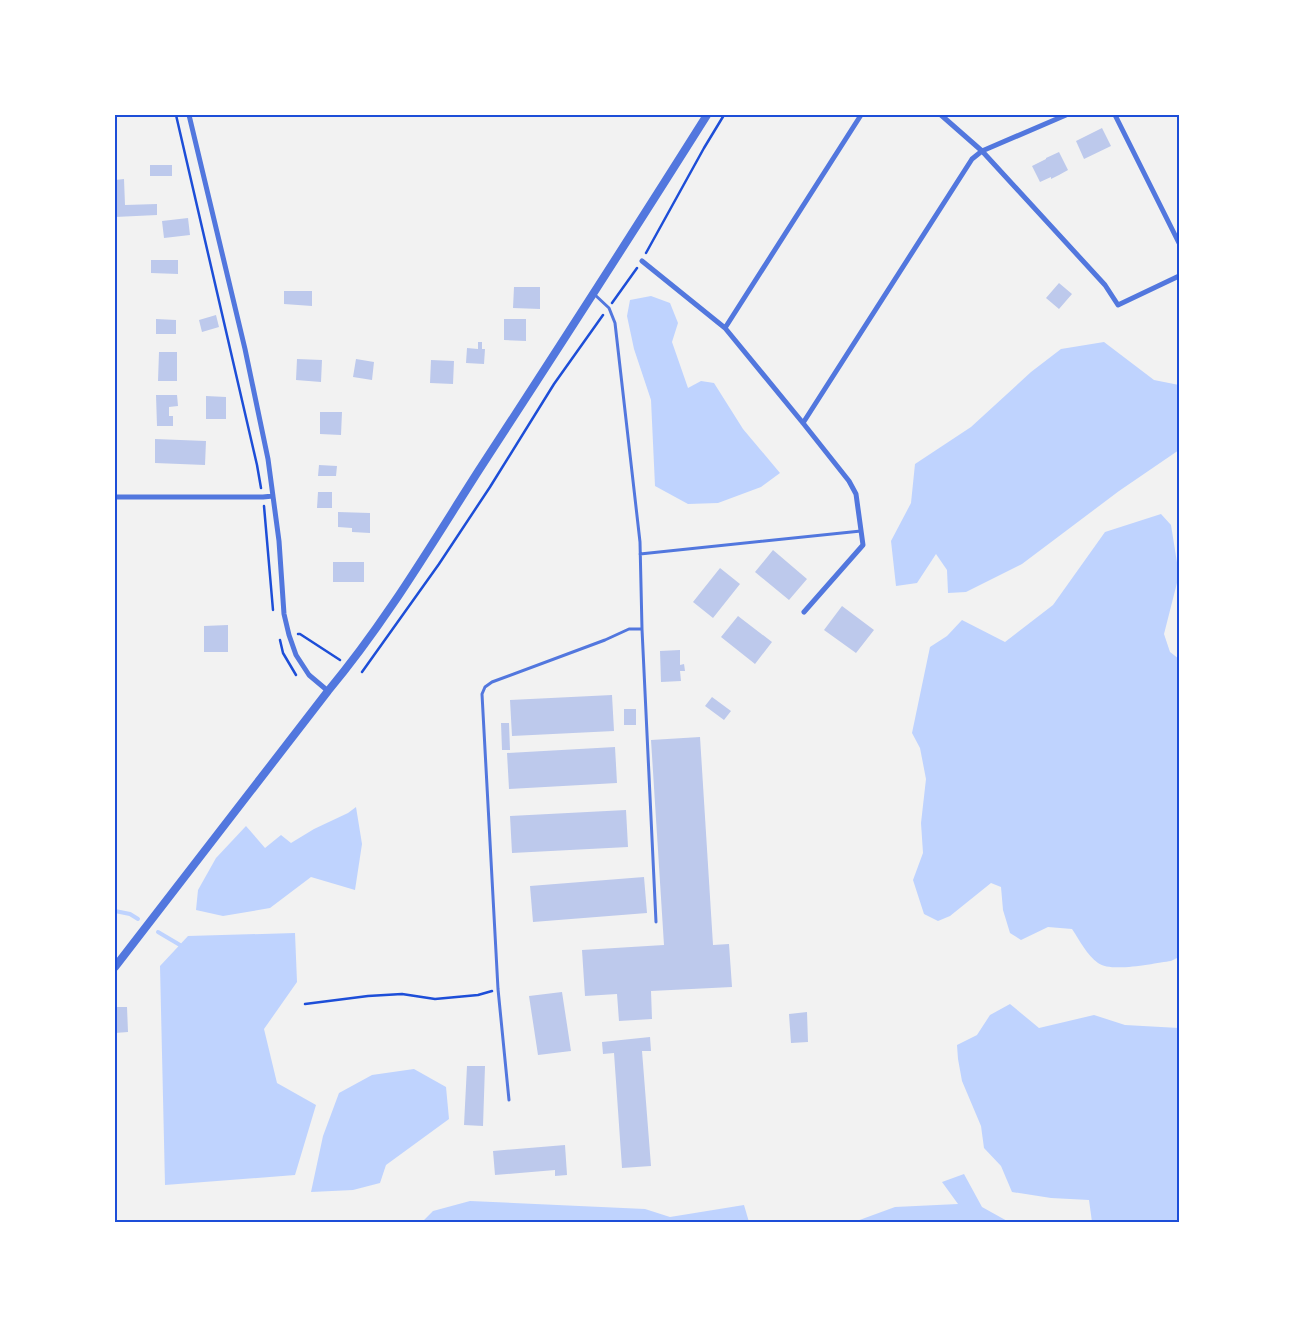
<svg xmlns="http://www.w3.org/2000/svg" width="1294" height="1337" font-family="Helvetica,sans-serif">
<rect width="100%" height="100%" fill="#f2f2f2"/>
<!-- water -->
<path fill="#bfd3fe" d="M651,296L670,303L678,323L672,342L688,388L701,381L714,383L743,429L780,473L761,487L718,503L688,504L655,486L651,400L634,349L627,316L630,300Z
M1104,342L1154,380L1179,385V450L1119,491L1022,564L966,592L948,593L947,570L936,554L917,583L896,586L891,541L911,503L915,464L971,427L1031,372L1061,349Z
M1161,514L1171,525L1179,575L1164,634L1170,652L1179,659V957L1171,961C1155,963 1111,973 1098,963C1087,955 1080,941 1072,929L1048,927L1021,940L1010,933L1003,910L1001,887L991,883L950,916L938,921L924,914L913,880L923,853L921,823L926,779L920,748L912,733L930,647L947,636L962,620L1005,642L1053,605L1105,532Z
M356,807L362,844L355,890L311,877L270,908L223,916L196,910L198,890L216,858L246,826L265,848L281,835L291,843L314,829L348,813Z
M295,933L297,982L264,1029L277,1083L316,1105L295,1175L165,1185L160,966L188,936Z
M1010,1004L1039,1028L1094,1015L1125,1025L1179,1028V1222H1092L1089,1200L1051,1198L1012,1192L1001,1166L984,1148L981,1126L962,1081L958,1059L957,1045L977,1035L990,1015Z
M414,1069L446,1087L449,1119L386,1165L380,1183L353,1190L311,1192L323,1136L339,1093L372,1075Z
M964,1174L982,1207L1009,1222H854L895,1207L958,1204L942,1182Z
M470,1201L645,1209L670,1217L744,1205L749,1222H422L433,1211Z"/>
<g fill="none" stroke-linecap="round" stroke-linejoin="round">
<!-- stream -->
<path stroke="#bfd3fe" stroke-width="4" d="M115,911L130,914L138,919
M158,932L180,945"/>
</g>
<!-- building -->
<path fill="#bdc9ec" d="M1102,128L1111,146L1084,159L1076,141Z
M1059,152L1068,170L1059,175L1051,179V177L1040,182L1032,166L1046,159V158Z
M150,165H172V176H150Z
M124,179L125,205L157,204V215L115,217V180Z
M188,218L190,235L164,238L162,221Z
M151,260H178V274L151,273Z
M1059,283L1072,294L1059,309L1046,298Z
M514,287H540V309L513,308Z
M284,291H312V306L284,304Z
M216,315L219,327L202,332L199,320Z
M156,319L176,320V334H156Z
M504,319H526V341L504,340Z
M478,342H482V349H485L484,364L466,363L467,348L478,349Z
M159,352H177V381H158Z
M297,359L322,360L321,382L296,380Z
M356,359L374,362L372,380L353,377Z
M431,360L454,361L453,384L430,383Z
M156,395H177L178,406L169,407V416H173V426H157Z
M206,396L226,397V419H206Z
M320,412H342L341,435L320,434Z
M155,439L206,441L205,465L155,463Z
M319,465L337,466L336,476H318Z
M318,492H332V508H317Z
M338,512L370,513V533L352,532V528L338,527Z
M773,550L807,579L789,600L755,572Z
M333,562H364V582H333Z
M720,568L740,584L713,618L693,602Z
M842,606L874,630L856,653L824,630Z
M738,616L772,642L755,664L721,637Z
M228,625V652H204V626Z
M680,650V665L684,664L685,671H680L681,681L661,682L660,651Z
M612,695L614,731L512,736L510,700Z
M712,697L731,711L724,720L705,706Z
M624,709H636V725H624Z
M501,723H509L510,750H502Z
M700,737L713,945L729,944L732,987L651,991L652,1019L619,1021L617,994L585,996L582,950L664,945L651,740Z
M615,747L617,783L509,789L507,753Z
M626,810L628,847L512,853L510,816Z
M644,877L647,913L533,922L530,886Z
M562,992L571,1051L538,1055L529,996Z
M115,1007H127L128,1032L115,1033Z
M807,1012L808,1042L791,1043L789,1014Z
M650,1037L651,1051H642L651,1166L622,1168L614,1053L603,1054L602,1042Z
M467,1066H485L483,1126L464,1125Z
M565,1145L567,1175L555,1176V1170L495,1175L493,1151Z"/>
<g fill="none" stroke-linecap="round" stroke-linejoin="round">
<!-- path -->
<path stroke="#1d4ed8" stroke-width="2.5" d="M176,115L257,465L261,488
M646,253L704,148L724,115
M612,303L637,268
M264,506L273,610
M298,634H300L340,660
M280,640L283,653L296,675
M362,672L439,564L490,487L554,384L603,315
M305,1004L368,996L402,994L435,999L478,995L492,991"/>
<!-- service -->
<path stroke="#5277de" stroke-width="3" d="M594,294L609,308L615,323L640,542L642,629L656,922
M640,554L861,531
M509,1100L498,989L482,694L485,687L492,682L605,640L629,629H642"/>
<!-- minor -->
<path stroke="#5277de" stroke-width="5" d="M189,115L245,349L268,459L279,541L284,614L289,635L296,655L309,675L328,691
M941,115L982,151L1105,285L1118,305L1179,276
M1115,115L1179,243
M642,261L725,328L803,423L849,481L856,494L863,545L804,612
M725,328L861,115
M803,423L972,159L982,151L1066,115
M115,497H263L273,496"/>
<!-- tertiary -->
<path stroke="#5277de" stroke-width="8" d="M115,967L328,691C385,623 431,545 479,470C556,352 632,234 707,115"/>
</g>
<!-- border -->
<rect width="1294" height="1337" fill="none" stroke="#ffffff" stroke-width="232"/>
<rect x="116" y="116" width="1062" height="1105" fill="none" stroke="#1d4ed8" stroke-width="2"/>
</svg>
